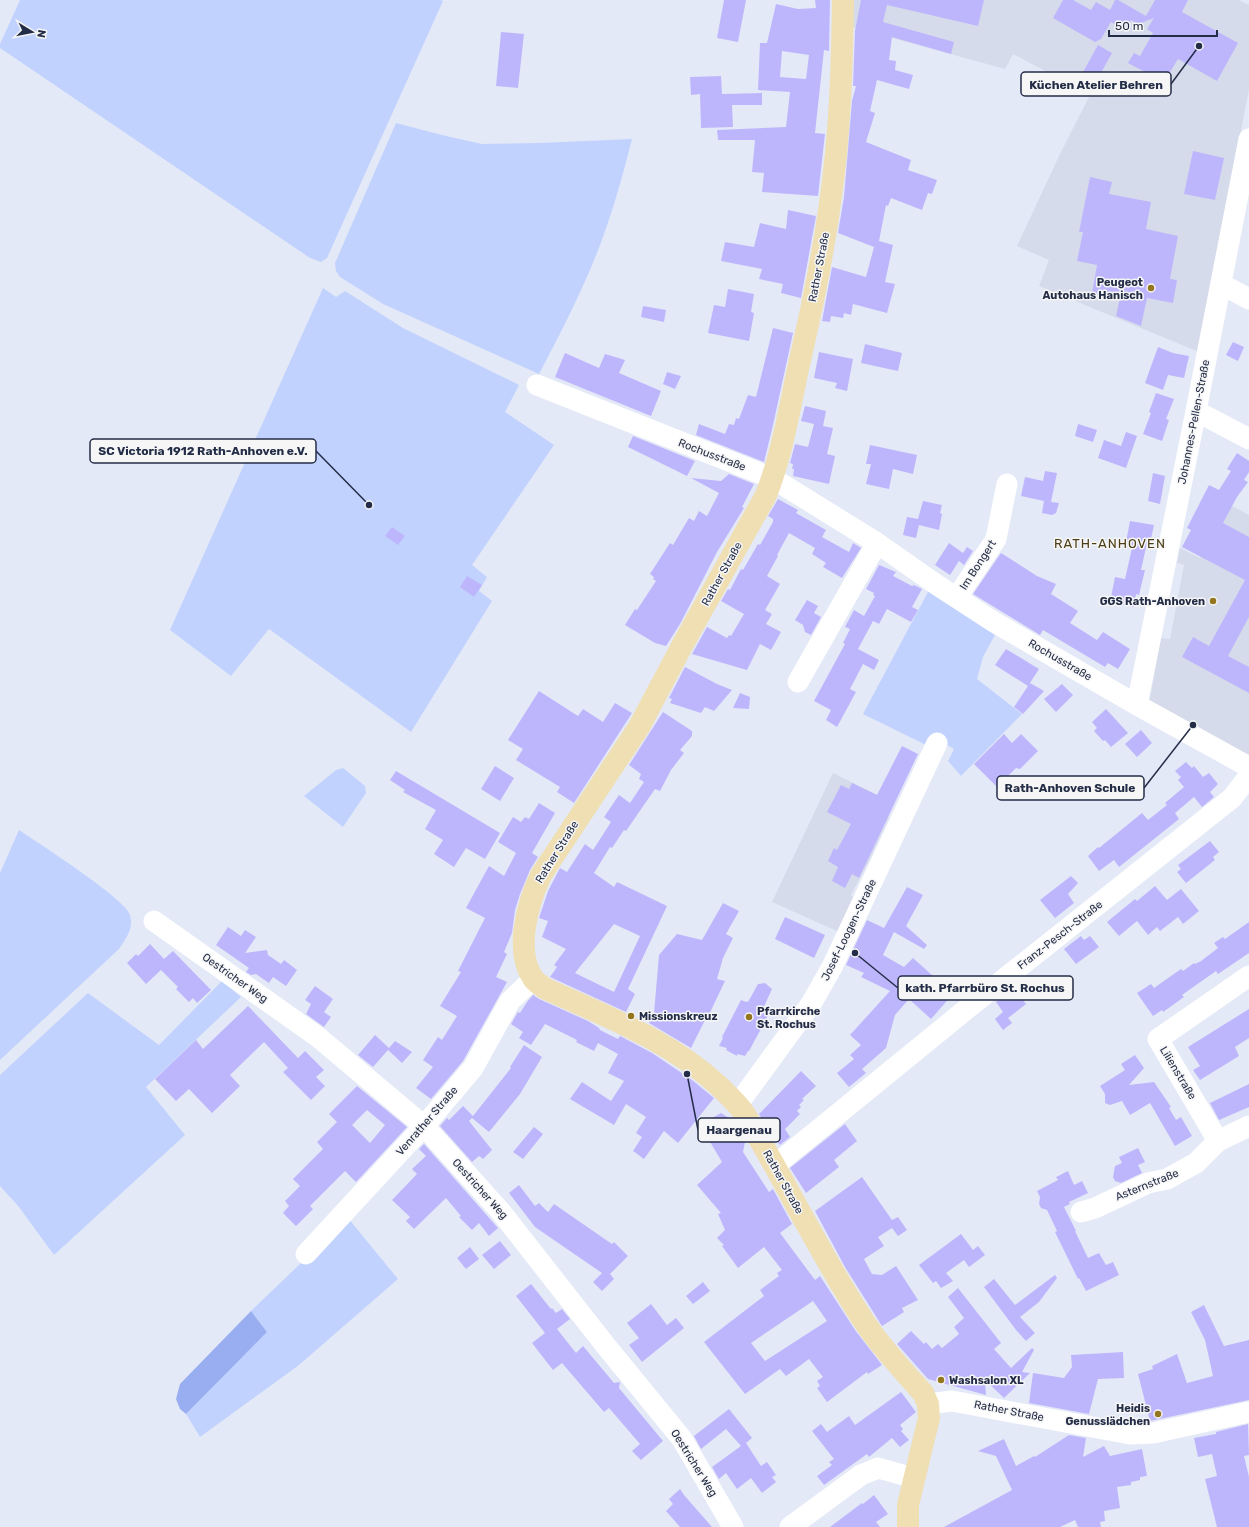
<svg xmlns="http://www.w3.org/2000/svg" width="1249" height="1527" font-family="Rubik,sans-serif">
<rect width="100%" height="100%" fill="#e4e9f7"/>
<!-- built -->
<path fill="#d5dbea" d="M851,0H1239L1249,5V89L1199,352L1039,286L1049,260L1017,246L1060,154L1090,95L1013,54L1005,69L852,27Z
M1227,503L1249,515V759L1149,704L1161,638L1170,639L1184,565L1177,563L1180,548L1200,558Z
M833,773L882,797L875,810L889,817L868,863L851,895L854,898L839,932L772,902Z"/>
<!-- green -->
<path fill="#c2d2fe" d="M20,0H440L443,1L327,258L321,262L310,258L0,48V44Z
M396,123L442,135L482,144L539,143L632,139C621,183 608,228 590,270C575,305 557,340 539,374L383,304L340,277L336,271L335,263Z
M323,288L336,297L345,291L403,328L519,385L505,412L554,445L472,565L487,577L479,591L492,601L411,732L269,629L231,676L170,630Z
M929,590L995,635L983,657L977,679L1022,714L961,776L948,761L954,749L935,738L930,747L863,714Z
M343,768L365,786L366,793L343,827L304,796L336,770Z
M19,830C38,843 126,899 130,915C134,929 126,938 119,949L0,1060V873Z
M222,981L241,997L146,1087L185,1135L54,1255L19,1207L0,1186V1075L88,993L159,1045Z
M348,1218L398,1279L299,1365L200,1437L186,1414L267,1332L251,1311Z"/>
<!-- forest -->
<path fill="#98aef0" d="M251,1311L267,1332L186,1414L180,1409L176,1399L180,1384Z"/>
<!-- building -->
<path fill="#beb6fc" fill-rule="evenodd" d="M724,0H746L738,42L717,38Z
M815,0H830L829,51L824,50L815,133L825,134L818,196L762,192L764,173L752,172L755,140H718L717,130L786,127L790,92L758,90L760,43H767L776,4L798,9L816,8ZM782,51L809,55L806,79L780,77Z
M861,0H984L978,26L887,5L883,22L954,42L951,54L892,37L889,60L896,61L895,70L913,75L909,89L877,80L870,111L875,113L866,142L911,160L908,170L937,180L932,194L928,193L922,210L891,198L888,206L886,205L879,241L893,245L885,282L895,284L887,313L853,304L851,315L844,313L843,318L831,316L830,322L822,321L832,267L866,277L874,247L838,233L844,197L852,101L856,86H853L855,31Z
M1063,0H1073L1091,10L1096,2L1110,10L1115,0H1118L1146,16L1155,0H1188L1182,12L1238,43L1217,81L1178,59L1164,82L1128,63L1134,53L1140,56L1153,33L1147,29L1154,18L1138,24L1131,20L1125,30L1111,22L1101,39L1095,42L1053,18Z
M501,32L524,34L518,88L496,86Z
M1098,45L1112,53L1091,91L1077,83Z
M721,76L722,94L762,93V105H732L733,127L701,128L700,94L691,95L690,77Z
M1193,151L1224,158L1215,200L1184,194Z
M1090,177L1112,182L1109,194L1151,202L1146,229L1178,236L1170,279L1177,280L1173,303L1147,298L1141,326L1116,316L1120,298L1092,293L1097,265L1077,261L1083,232H1079Z
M788,210L816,216L801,298L781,293L783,284L759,279L762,269L721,261L725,242L754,247L760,223L786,229Z
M728,289L754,294L751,312L754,313L749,341L708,333L714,305L725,307Z
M643,306L666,310L664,322L641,317Z
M773,328L793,333L773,425L764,462L696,435L699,424L725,434L729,424L734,425L736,418L739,419L748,395L756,397Z
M1233,342L1244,347L1238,361L1226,355Z
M865,344L902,353L898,371L861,363Z
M1158,347L1173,353L1189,356L1184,378L1168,375L1163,390L1145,383Z
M819,352L853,359L847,391L835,388L837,383L814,378Z
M565,353L599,368L605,354L625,360L619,373L661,391L651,416L555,377Z
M667,372L681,376L675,389L663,384Z
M1156,393L1174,399L1166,419L1169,420L1162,441L1143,434L1151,413L1149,412Z
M805,406L826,411L823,426L833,428L827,454L835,456L829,484L793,476L794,469H792L793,464L790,463L795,444L808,447L814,424L801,421Z
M1078,424L1097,430L1093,442L1075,436Z
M1126,432L1137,436L1126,468L1098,458L1104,440L1121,446Z
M633,436L695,461L687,476L628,447Z
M870,445L917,455L913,474L893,469L889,489L866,484L871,464H866Z
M1237,453L1249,461V472L1244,480L1248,482L1237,497L1223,523L1249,537V617L1228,656L1249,667V693L1182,657L1193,637L1209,646L1245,580L1182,547L1191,530L1187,528L1209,485L1219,490L1231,471L1227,469Z
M1045,471L1057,473L1051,502L1059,503L1056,513L1052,515L1042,513L1044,501L1021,496L1025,477L1043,481Z
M1153,473L1165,476L1160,504L1148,501Z
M729,474L754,484L742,507L744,508L717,552L680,624L666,646L655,643L625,625L635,609L637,610L656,581L653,579L654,577L650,574L670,543L673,545L689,518L694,521L699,511L707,516L719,493L691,478L721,481Z
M778,499L798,510L796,513L826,530L822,537L849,552L853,543L861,548L842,578L823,567L826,563L812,554L815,548L789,533L777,555L778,556L767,576L780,584L765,610L772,614L766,624L781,632L771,650L760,644L747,670L692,654L707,627L727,638L729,635L731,636L744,614L721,601L728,589L730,590L741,569L743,570L758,544L760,545L773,522V519L768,516Z
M923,501L942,505L940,513L942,514L939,530L919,525L916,538L903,535L907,517L918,519Z
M1130,521L1154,525L1150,543H1147L1141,570H1145L1139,595L1136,594L1134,607L1110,602L1115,577L1125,579L1132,548L1125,547Z
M392,527L405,536L398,545L385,536Z
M949,543L963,553L967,547L973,551L964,565L959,561L950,575L935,565Z
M1001,553L1037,576L1056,584L1051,594L1078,611L1070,623L1097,640L1103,632L1130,649L1118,669L1108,663L1105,667L1043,630L1040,635L973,594Z
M879,565L896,572L893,576L912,586L914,585L922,589L912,607L918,610L911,622L887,609L879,624L873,621L858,649L879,660L874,670L863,664L850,689L856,692L837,727L826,720L831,710L814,701L845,644L843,643L850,629L845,627L854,610L864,616L875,596L873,595L874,593L866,589Z
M467,576L482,585L474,597L460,587Z
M807,600L818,606L814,613L821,617L811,635L805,632L803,625L795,620Z
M1006,649L1039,669L1030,683L1044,691L1023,714L1014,707L1028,686L995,665Z
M685,667L717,684L732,690L714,711L705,707L701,713L670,703L672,699L669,698Z
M1062,684L1073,695L1056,712L1044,699Z
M539,691L578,716L583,709L603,722L615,703L632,713L574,803L557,792L560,787L516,760L523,749L508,740Z
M740,693L750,697L749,709L733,708Z
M1106,709L1128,733L1111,747L1105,740L1103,741L1094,731L1097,728L1092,722Z
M663,712L692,731V736L680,750L684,753L671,770L660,791L655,789L626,831L624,830L612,848L610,847L594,873L614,887L617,882L667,906L628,989L635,994L626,1012L550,977L557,967L554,965L566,949L542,937L548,921L539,918L548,891L560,868L567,872L585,844L593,850L611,822L604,817L619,795L630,803L644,782L639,779L641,774L629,765ZM614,924L640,936L614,992L575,973Z
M1141,730L1152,743L1137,757L1125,744Z
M1004,734L1012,743L1021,734L1038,751L1020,769L1016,768L997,787L974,764Z
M902,746L918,754L859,878L852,874L845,888L832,881L838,867L828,861L834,848L837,850L851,824L827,812L841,785L849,789L852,783L877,795Z
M1186,762L1192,768L1194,766L1203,777L1209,773L1218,784L1210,792L1214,797L1202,807L1194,797L1175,813L1179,819L1119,867L1114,860L1099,871L1088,856L1098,847L1099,848L1142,813L1148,820L1167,805L1165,803L1184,787L1178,780L1181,777L1175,771Z
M495,766L514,778L500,801L481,789Z
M396,771L500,833L485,859L466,848L454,867L434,854L443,840L425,829L436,810L403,792L405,790L390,780Z
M539,803L555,813L532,853L538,857L530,870L520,894L515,910L512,933L504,952L507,954L496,977L507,982L463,1061L431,1099L416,1088L433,1067L423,1060L438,1037L442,1040L457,1016L440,1006L461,972L458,971L485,918L466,908L489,866L504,876L516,853L498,842L513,817L521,822L525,817L529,819Z
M1210,841L1219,852L1213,857L1215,860L1186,883L1177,872L1181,869L1178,865Z
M1071,876L1078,883L1068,894L1074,903L1055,918L1040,900Z
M1155,886L1167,900L1181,889L1199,911L1183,924L1178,917L1160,931L1157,927L1148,935L1137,921L1119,936L1107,922L1135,899L1137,901Z
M907,887L923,895L906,926L927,945L924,949L894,932L883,955L904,967L913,958L953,994L931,1019L909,999L895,1015L886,1048L862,1069L866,1073L849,1087L837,1073L854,1059L850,1055L861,1045L850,1035L890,991L861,977L864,973L846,965L867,920L884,928Z
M723,903L739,911L726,934L733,938L723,958L717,979L725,981L706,1021L705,1020L691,1048L649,1023L654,1013L659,955L677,934L702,940Z
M785,917L825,935L814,958L775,939Z
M1249,922V953L1218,974L1216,971L1182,995L1184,997L1163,1012L1162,1010L1153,1016L1137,993L1151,984L1154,988L1181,969L1183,971L1194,963L1195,964L1201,961L1218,948L1214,943L1223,937L1225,939Z
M228,927L241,936L245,930L256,937L245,953L267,950L268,955L281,964L284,960L297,970L286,986L273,977L269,983L256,974L251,975L246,972L249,968L216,945Z
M1081,936L1084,940L1090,936L1099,947L1076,964L1064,949Z
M150,944L164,959L173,951L211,990L197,1003L193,998L189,1002L176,989L178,987L161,970L146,984L127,963L136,954L138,956Z
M765,983L772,989L762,1011L769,1014L749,1051H748L745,1056L737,1054V1056L726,1050L727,1048L719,1046L723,1038L722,1037L741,1000L746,1002L747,1001L748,1002L758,984Z
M315,986L333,999L324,1012L331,1017L324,1027L306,1014L311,1004L305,1000Z
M1014,988L1026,1004L1008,1018L1012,1023L1003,1030L995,1019L1003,1012L996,1002Z
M533,995L539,999L588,1021L599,1028L600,1030L618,1039L620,1036L652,1053L692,1080L714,1098L678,1143L664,1131L644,1159L633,1151L642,1137L636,1133L646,1117L626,1104L614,1125L570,1099L582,1082L611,1101L624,1081L608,1073L618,1054L598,1043L594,1051L576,1042L577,1040L545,1024L531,1045L519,1038L523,1032L511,1024L518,1012L520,1013L527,1002Z
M248,1006L298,1058L305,1051L324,1070L316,1077L325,1086L311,1100L283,1072L288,1068L264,1042L230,1075L240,1086L212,1113L189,1089L176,1101L155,1079L196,1040L203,1049Z
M1249,1009V1038L1235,1047L1239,1056L1200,1080L1193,1070L1200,1066L1188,1047Z
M375,1035L389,1048L395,1041L412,1052L402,1063L388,1050L373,1067L358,1055Z
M524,1045L542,1057L520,1094L489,1132L472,1118L469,1121L492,1150L483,1159L479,1156L472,1162L440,1126L447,1118L449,1120L463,1106L473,1116L511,1068L510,1067Z
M1135,1055L1144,1068L1129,1085L1154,1082L1171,1107L1169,1108L1176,1120L1181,1117L1192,1136L1175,1146L1150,1103L1130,1115L1122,1101L1110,1105L1105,1103V1094L1100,1086L1125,1070L1121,1064Z
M801,1071L816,1086L802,1099L804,1100L799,1105L801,1107L797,1111L800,1114L785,1129L790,1137L780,1145L772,1136L759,1114Z
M1249,1084V1107L1219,1120L1210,1103Z
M357,1086L407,1127L356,1182L345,1171L310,1206L313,1209L296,1226L283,1213L289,1206L285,1201L300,1186L293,1179L323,1149L317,1142L337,1122L329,1114ZM367,1110L385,1125L370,1143L352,1125Z
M721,1113L734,1121L735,1122L734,1124L745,1142L743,1152L769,1192L773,1189L792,1224L780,1233L815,1280L820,1276L855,1330L882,1365L868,1374L867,1372L827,1402L817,1388L820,1386L817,1381L823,1377L809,1359L786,1376L780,1369L745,1394L704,1342L764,1296L760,1290L779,1276L777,1273L782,1270L764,1247L738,1268L722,1246L724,1245L717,1238L725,1230L718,1214L721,1213L697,1185L722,1162L700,1125ZM813,1301L827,1321L765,1361L751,1343Z
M845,1124L857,1141L834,1160L839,1167L806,1193L790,1168Z
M534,1127L543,1134L523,1159L513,1152Z
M424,1144L498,1228L489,1236L479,1223L472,1230L459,1217L461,1216L446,1198L414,1229L406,1221L410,1217L392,1200L417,1174L412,1169L426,1156L419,1149Z
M1138,1148L1145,1162L1138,1165L1142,1173L1121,1183L1115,1181L1113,1177L1115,1166L1122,1163L1119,1157Z
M1068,1171L1074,1185L1082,1181L1088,1193L1069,1202L1070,1204L1064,1207L1076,1231H1075L1088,1258L1099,1253L1106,1265L1113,1262L1119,1275L1086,1291L1079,1278L1078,1279L1055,1232L1057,1231L1047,1210L1041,1208L1039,1204L1040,1197L1037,1191L1058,1180L1056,1177Z
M862,1177L892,1220L898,1217L907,1230L898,1236L892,1228L878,1237L884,1246L864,1259L872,1274L882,1275L896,1266L918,1300L902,1308L904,1312L882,1326L845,1267L815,1211Z
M519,1185L535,1206L539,1203L548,1212L554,1204L612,1244L614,1242L628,1256L610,1274L614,1279L602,1291L593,1282L602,1273L535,1227L509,1193Z
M961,1234L973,1250L978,1246L985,1255L969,1267L964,1260L946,1273L953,1281L941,1288L936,1281L933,1283L919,1265Z
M500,1241L511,1255L494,1269L482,1255Z
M470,1247L479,1259L466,1269L457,1258Z
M1055,1275L1057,1278L1039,1302L1020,1317L1035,1333L1026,1341L1016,1330L984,1287L994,1279L1015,1305Z
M703,1282L710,1291L693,1304L686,1296Z
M531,1284L551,1309L552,1308L556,1313L562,1309L570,1319L557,1329L576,1353L583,1346L614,1383L620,1382L619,1388L663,1441L641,1460L632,1451L640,1444L609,1408L604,1412L562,1363L553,1370L532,1343L545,1333L516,1296Z
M958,1288L1001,1343L994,1349L1011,1368L1032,1348L1034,1350L1022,1372L1030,1373L1004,1398L985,1380L986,1395L928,1379L897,1344L911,1331L924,1344L926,1342L932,1349L938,1344L942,1348L959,1334L954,1327L964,1318L948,1297Z
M651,1304L667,1325L676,1318L684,1328L642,1362L629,1345L639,1338L627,1323Z
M1204,1305L1224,1346L1249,1340V1400L1150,1421L1138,1374L1153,1369L1152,1366L1177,1354L1187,1383L1213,1376L1205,1340L1191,1312Z
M1123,1352L1124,1378L1098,1379L1089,1414L1029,1403L1033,1373L1064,1378L1072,1367L1071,1355Z
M901,1392L916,1412L900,1425L903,1429L901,1431L909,1440L900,1447L892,1438L869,1457L867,1454L824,1485L817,1476L832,1465L829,1462L834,1459L812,1431L821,1424L827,1432L849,1416L855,1425Z
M729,1409L752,1438L746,1443L761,1466L767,1462L776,1475L772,1477L776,1482L762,1493L751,1478L737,1489L726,1473L719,1479L712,1467L741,1446L726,1429L701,1449L694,1436Z
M1248,1424L1249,1455L1244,1456L1249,1477V1527H1217L1205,1479L1217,1476L1212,1454L1198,1457L1194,1438L1216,1434V1432Z
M1069,1435L1086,1438L1083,1457L1104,1446L1110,1456L1142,1449L1147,1476L1140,1477V1480L1131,1482V1485L1117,1487L1120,1508L1104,1511L1105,1521L1100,1522L1101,1527H1078L1075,1520L1060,1527H944L1012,1490L996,1456L978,1451L1004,1439L1016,1466L1034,1456L1035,1457Z
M680,1489L684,1495L712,1527H680L666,1511L673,1504L669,1499Z
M874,1495L888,1514L876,1522L880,1527H830L862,1503L863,1504Z"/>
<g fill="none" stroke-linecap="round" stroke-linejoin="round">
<!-- minor -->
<path stroke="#fff" stroke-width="21" d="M1221,284L1249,299
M537,385L772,478L877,543L937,585L994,622L1137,705L1249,767
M1196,411L1249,439
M957,597L996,539L1007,484
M798,682L877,543
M1137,705L1196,411L1249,139
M154,921L318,1037L424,1126L501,1212L606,1346L682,1439L733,1527
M738,1104L811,1004L832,967L937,743
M1218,1141L1158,1039L1249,976
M774,1166L979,999L1232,798L1249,776
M1081,1212L1095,1208L1148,1183L1167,1179L1196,1163L1218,1141L1249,1126
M306,1254L424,1126L473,1068L510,1001L533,979
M928,1404L952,1401L1130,1434L1153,1433L1249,1412
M790,1527L861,1475L878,1468L914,1478"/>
<!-- major -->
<path stroke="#efdfb3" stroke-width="22" d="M843,0C842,67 840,136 830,203C823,256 812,308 800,360C790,405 783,452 766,495L683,644L639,727L541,875C528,902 514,951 533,978C535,982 541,985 544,988C605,1016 669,1040 719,1086C728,1095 737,1103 744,1113C786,1182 820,1255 865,1323C882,1348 903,1371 923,1393L928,1404L929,1418L908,1505V1527"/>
</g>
<!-- markers -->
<g fill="#93761d" stroke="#f6f6f6" stroke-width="1.5">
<circle cx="1151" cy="288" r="4"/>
<circle cx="1213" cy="601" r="4"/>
<circle cx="631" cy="1016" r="4"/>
<circle cx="749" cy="1017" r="4"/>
<circle cx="941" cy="1380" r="4"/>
<circle cx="1158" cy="1414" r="4"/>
</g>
<g text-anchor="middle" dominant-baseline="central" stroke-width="3" stroke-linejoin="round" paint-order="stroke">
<!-- street labels -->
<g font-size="11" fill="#242d47" stroke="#f6f6f6">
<text transform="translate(819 267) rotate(-79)">Rather Straße</text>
<text transform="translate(1194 422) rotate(-79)">Johannes-Pellen-Straße</text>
<text transform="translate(712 455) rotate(21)">Rochusstraße</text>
<text transform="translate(978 565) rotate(-57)">Im Bongert</text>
<text transform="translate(722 574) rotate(-61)">Rather Straße</text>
<text transform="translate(1060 660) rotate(30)">Rochusstraße</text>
<text transform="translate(557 852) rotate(-58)">Rather Straße</text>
<text transform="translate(849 930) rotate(-64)">Josef-Loogen-Straße</text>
<text transform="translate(1060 935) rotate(-38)">Franz-Pesch-Straße</text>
<text transform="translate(235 978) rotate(35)">Oestricher Weg</text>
<text transform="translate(1178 1073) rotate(59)">Lilienstraße</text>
<text transform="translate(427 1121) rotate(-49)">Venrather Straße</text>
<text transform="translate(783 1182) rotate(61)">Rather Straße</text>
<text transform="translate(1147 1185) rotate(-22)">Asternstraße</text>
<text transform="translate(480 1189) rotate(48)">Oestricher Weg</text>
<text transform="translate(1009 1411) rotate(11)">Rather Straße</text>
<text transform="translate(694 1463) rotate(58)">Oestricher Weg</text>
</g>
<!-- poi labels -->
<g font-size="11" font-weight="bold" fill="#242d47" stroke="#f6f6f6" text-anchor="end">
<text x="1143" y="282">Peugeot<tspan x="1143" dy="13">Autohaus Hanisch</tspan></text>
<text x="1205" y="601">GGS Rath-Anhoven</text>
<text x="757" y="1011" text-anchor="start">Pfarrkirche<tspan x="757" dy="13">St. Rochus</tspan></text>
<text x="639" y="1016" text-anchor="start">Missionskreuz</text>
<text x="949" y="1380" text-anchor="start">Washsalon XL</text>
<text x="1150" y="1408">Heidis<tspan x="1150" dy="13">Genusslädchen</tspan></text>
</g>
<!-- quarter labels -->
<g font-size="13" letter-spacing="1" fill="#4b3d15" stroke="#f6f6f6">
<text x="1110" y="543">RATH-ANHOVEN</text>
</g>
</g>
<!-- callouts -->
<path fill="none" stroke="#242d47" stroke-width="1.5" d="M1199 46L1171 84M369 505L316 451M1193 725L1144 788M855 953L898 988M687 1074L698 1130"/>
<g fill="#242d47" stroke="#f6f6f6" stroke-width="1.5">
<circle cx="1199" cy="46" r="4"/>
<circle cx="369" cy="505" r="4"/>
<circle cx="1193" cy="725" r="4"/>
<circle cx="855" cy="953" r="4"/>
<circle cx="687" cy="1074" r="4"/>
</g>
<g fill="#f6f6f6" stroke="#242d47" stroke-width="1.5">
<rect x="1021" y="72" width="150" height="24" rx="4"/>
<rect x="90" y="439" width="226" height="24" rx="4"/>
<rect x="997" y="776" width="147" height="24" rx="4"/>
<rect x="898" y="976" width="175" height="24" rx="4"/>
<rect x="698" y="1118" width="82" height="24" rx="4"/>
</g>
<g font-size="12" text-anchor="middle" font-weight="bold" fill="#242d47">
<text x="1096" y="89">Küchen Atelier Behren</text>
<text x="203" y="455">SC Victoria 1912 Rath-Anhoven e.V.</text>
<text x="1070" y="792">Rath-Anhoven Schule</text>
<text x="985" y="992">kath. Pfarrbüro St. Rochus</text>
<text x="739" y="1134">Haargenau</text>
</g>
<!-- north arrow -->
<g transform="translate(32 32) rotate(100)" stroke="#f6f6f6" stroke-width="3" paint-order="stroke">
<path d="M0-3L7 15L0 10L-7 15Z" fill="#242d47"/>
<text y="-6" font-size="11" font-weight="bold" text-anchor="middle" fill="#242d47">N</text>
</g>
<!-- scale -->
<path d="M1109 30v6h108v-6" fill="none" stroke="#242d47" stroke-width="2"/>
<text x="1115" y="30" font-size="12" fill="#242d47" stroke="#f6f6f6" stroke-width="3" paint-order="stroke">50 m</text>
</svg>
